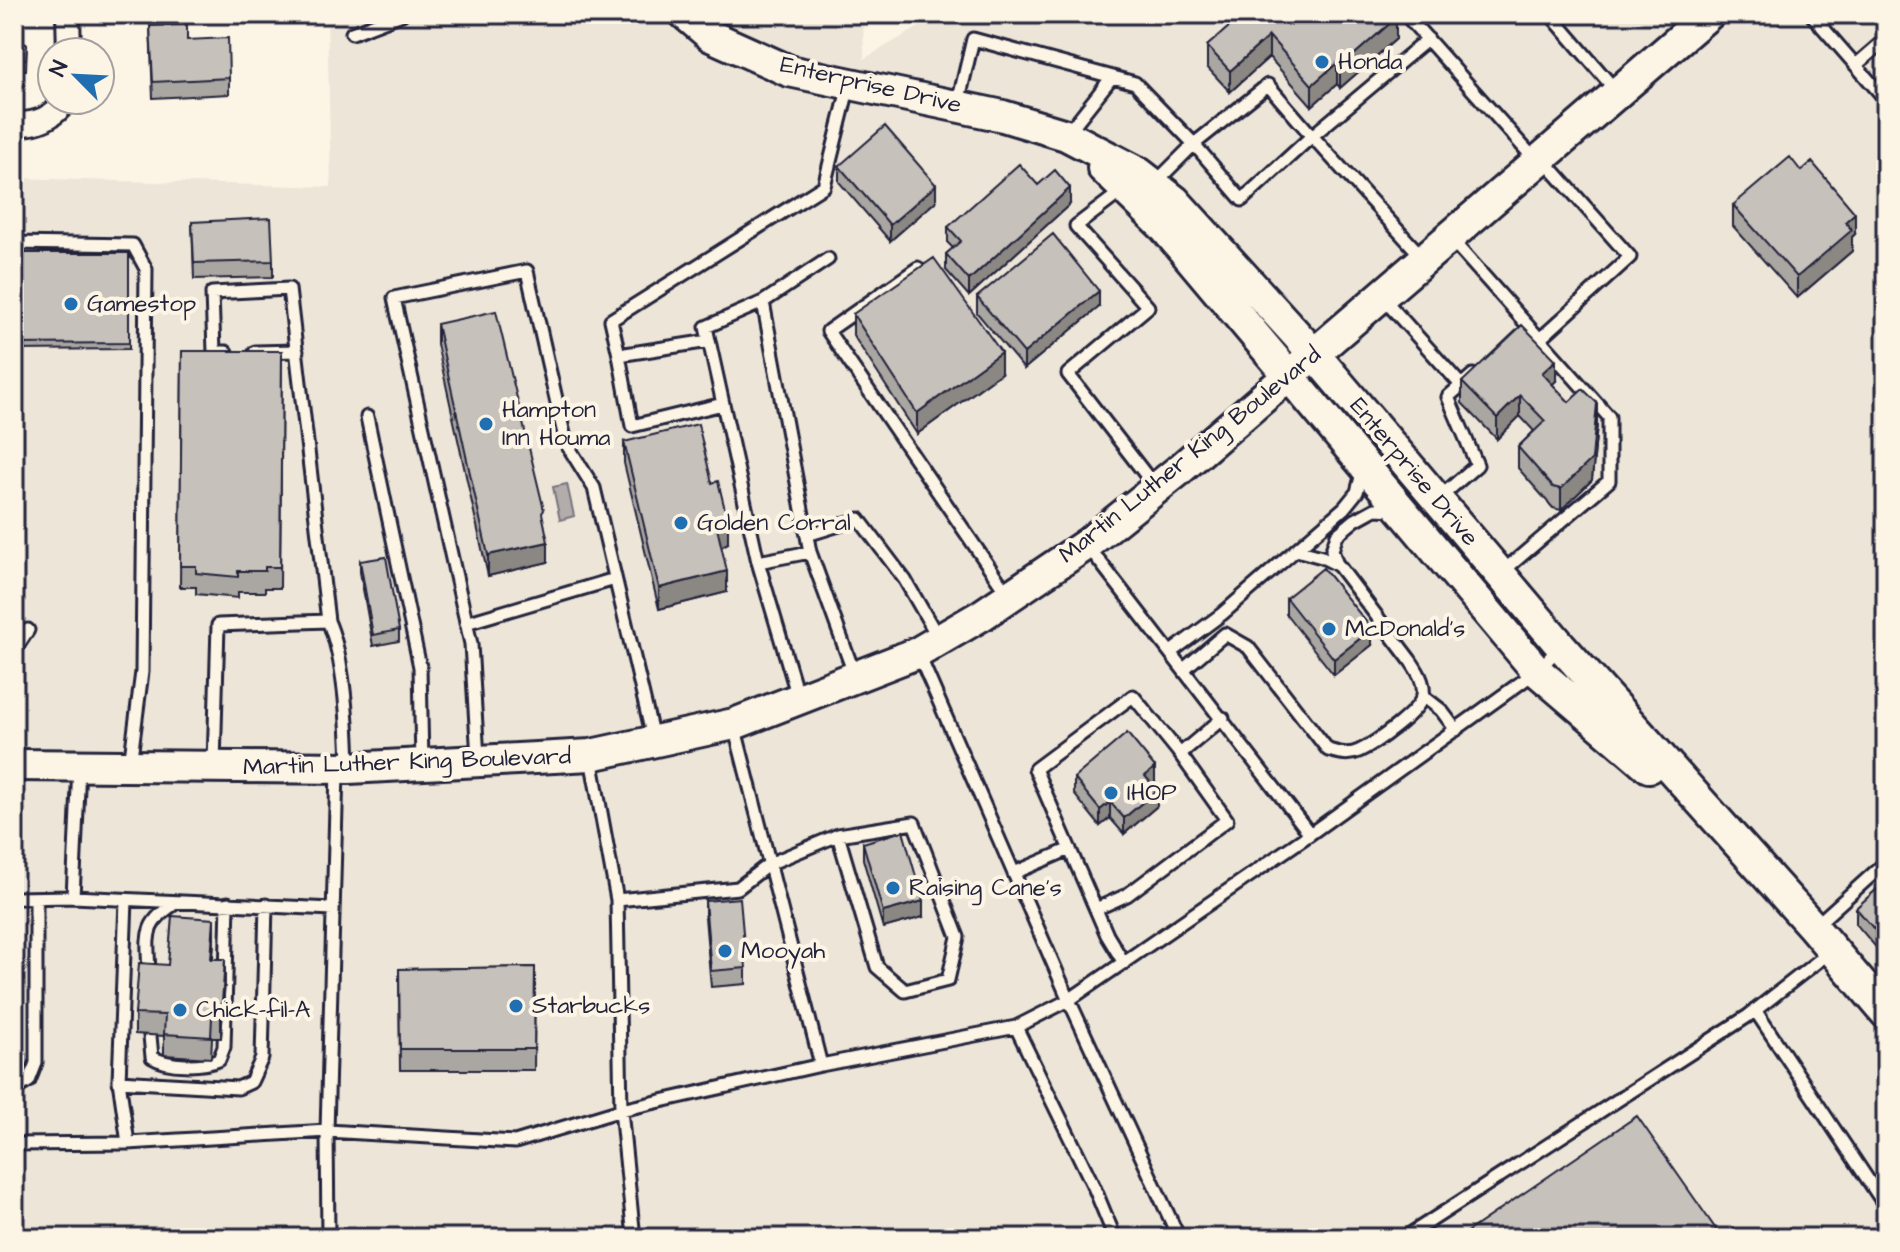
<svg xmlns="http://www.w3.org/2000/svg" width="1900" height="1252" font-family="'Architects Daughter',sans-serif">
<rect width="100%" height="100%" fill="#fcf5e5"/>
<filter id="ink" filterUnits="userSpaceOnUse"><feTurbulence type="fractalNoise" baseFrequency=".0125" numOctaves="2"/><feDisplacementMap in="SourceGraphic" scale="16" xChannelSelector="R" yChannelSelector="G"/><feConvolveMatrix kernelMatrix="1 2 1 2 8 2 1 2 1" color-interpolation-filters="sRGB"/></filter>
<g filter="url(#ink)">
<!-- built -->
<path fill="#ece5d8" d="M327,14H863L864,59L941,14H1886V1238H14V178L331,187Z"/>
<!-- water -->
<path fill="#b2adab" stroke="#78757e" stroke-width="2" d="M567,484L574,516L560,520L553,487Z"/>
<g fill="none" stroke-linecap="round" stroke-linejoin="round">
<!-- lane casing -->
<g stroke="#22223b" stroke-width="17">
<path id="lane" d="M1405,14L1537,162
M1550,14L1617,92
M1811,14L1886,100
M352,33L402,14
M1856,65L1886,39
M958,103L973,39L1135,83L1194,144L1268,85L1312,136L1242,200L1194,144L1154,184
M1066,135L1112,77
M1122,191L1076,226L1148,307L1068,374L1156,488
M1450,238L1609,417V481L1501,573
M14,243L133,245L146,269L142,672L130,765
M1424,259L1312,136L1428,39
M918,268L828,331L1009,596
M1381,296L1461,385
M763,302L828,259
M1540,339L1630,257L1543,159
M709,341L619,355L632,426L723,404
M226,352H214L212,293L289,289L328,621
M255,352L297,351
M619,355L611,320L824,186L849,85
M367,417L420,667L422,763
M1438,499L1477,465L1448,397L1473,375
M807,535L859,519L905,580L939,639
M1087,545L1310,834
M758,562L810,552
M1337,565L1332,550L1337,535L1355,520L1375,509L1396,510
M466,623L615,579
M14,651L28,630
M1171,652L1222,614L1344,508L1357,492L1363,470
M918,653L1069,1000L1179,1238
M1184,669L1225,634L1248,647L1328,750C1339,753 1348,756 1359,751C1374,744 1420,712 1423,695C1425,682 1417,670 1410,660L1338,565L1322,557L1296,550
M1423,696L1441,710L1456,730
M798,697L758,562L706,327L763,302L810,552L855,676
M734,725L821,1065
M478,758L471,644L394,298L527,271L566,443L594,488L653,738
M591,758L617,900L621,1110L634,1238
M214,764L218,625L328,621C345,659 348,726 349,768
M1014,873L1070,849
M73,897L79,766
M14,898L73,897L333,909
M126,900L119,1081L128,1143
M617,900L738,888L769,864L838,835L914,823L958,937L948,980L905,991L877,967L838,835
M1096,909L1127,895L1227,820L1180,754
M1814,927L1886,862
M1124,963L1107,935L1035,769L1133,696L1180,754L1223,718
M149,979C149,938 139,926 177,902
M1755,1010L1886,1207
M1016,1027L1094,1187L1115,1238
M150,1036L152,1057C168,1067 202,1067 219,1060L224,1047L228,903
M119,1081L238,1088L251,1082L262,1058L266,905
M14,1090L29,1081L36,1063V898
M14,1144L128,1143L327,1131L515,1142L621,1110L821,1065L1016,1027L1069,1000L1310,834L1537,671L1559,648
M328,1238L327,1131L337,771
M1404,1238L1748,1016L1831,951
M1882,1238L1886,1208"/>
</g>
<!-- street casing -->
<g stroke="#22223b" stroke-width="28">
<path id="street" d="M68,14L69,52
M14,124C37,125 53,118 66,100"/>
</g>
<!-- secondary casing -->
<g stroke="#22223b" stroke-width="36">
<path id="secondary" d="M685,14L711,36L789,71L1003,116L1066,135L1139,173L1175,201L1314,354L1561,646L1813,927L1886,1013
M1103,168L1164,227L1537,671L1649,767
M14,765L349,768L591,755L734,724L917,653L982,615L1087,544L1178,471L1709,14"/>
</g>
<!-- lane -->
<use href="#lane" stroke="#fcf5e5" stroke-width="11"/>
<!-- street -->
<use href="#street" stroke="#fcf5e5" stroke-width="22"/>
<!-- secondary -->
<use href="#secondary" stroke="#fcf5e5" stroke-width="30"/>
</g>
<!-- wall -->
<path fill="#aaa6a1" stroke="#22223b" stroke-width="2" d="M1242,14H1392L1396,39L1340,88L1337,84L1312,106L1269,57L1230,92L1207,67V46L1243,15Z
M150,26L187,40L229,78V94L153,98Z
M14,43L27,44L26,70H14Z
M839,166L936,201L890,241L839,182Z
M1038,185L1070,204L969,296L946,270V254L953,248L948,243V227Z
M1733,205L1855,234L1852,237V251L1797,298L1733,226Z
M192,222L273,261V277L194,279Z
M14,253H129V349L14,350Z
M977,297L1099,307L1024,369L977,313Z
M853,314L1001,373L917,434L853,335Z
M437,324L544,523L548,562L488,576L437,344Z
M182,351H282L280,588H265V592H238V598L196,594V587H180Z
M1556,381L1552,384L1569,402L1597,424L1592,480L1561,510L1553,508L1518,468V447L1534,431L1520,416L1497,439L1462,403V382Z
M624,442L728,543L721,547L727,592L659,609L624,463Z
M360,561L399,630V641L373,646L360,572Z
M1286,598L1372,645L1334,675L1286,614Z
M1074,778L1155,783L1153,785L1157,806L1124,834L1110,818L1100,826L1074,794Z
M863,843L923,917L883,928L863,859Z
M1886,881V959L1856,924V908Z
M705,901L746,968V984L711,987L705,917Z
M214,940L213,959L225,980L221,1038H212L211,1058L164,1055V1036L135,1034V1014L168,965Z
M535,967L534,1070H400L399,969Z"/>
<!-- shaded-wall -->
<path fill="#8b8783" stroke="#22223b" stroke-width="2" d="M1396,18V39L1340,88V67Z
M1269,36V57L1230,92V71Z
M1337,63V84L1312,106V85Z
M936,185V201L890,241V225Z
M1070,188V204L969,296V280Z
M1855,213V234L1852,237V251L1797,298V277L1845,222Z
M1099,291V307L1024,369V353Z
M1001,352V373L917,434V413Z
M1556,360V381L1542,394V373Z
M1520,395V416L1497,439V418Z
M1597,403V424L1592,480L1561,510V489Z
M728,522V543L717,549V528Z
M548,542V562L488,576V555Z
M727,571V592L659,609V588Z
M1372,629V645L1334,675V659Z
M1155,767V783L1145,792V776Z
M1157,790V806L1124,834V818Z
M1110,802V818L1100,826V810Z
M923,901V917L883,928V912Z
M214,919V940L211,980V959Z
M225,959V980L221,1038V1017Z"/>
<!-- building -->
<path fill="#c6c1bb" stroke="#22223b" stroke-width="2" d="M1244,14H1392L1396,18L1340,67L1337,63L1312,85L1269,36L1230,71L1207,46Z
M187,25V40L228,38L229,78L153,82L150,26Z
M14,43L27,44L26,59H14Z
M885,126L936,185L890,225L839,166Z
M1790,157L1801,171L1812,162L1855,213L1845,222L1852,230L1797,277L1733,205Z
M1019,164L1038,185L1055,170L1070,188L969,280L946,254L961,241L948,227Z
M271,218L273,261L194,263L192,222Z
M1053,234L1099,291L1024,353L977,297Z
M14,253H129V343L14,344Z
M934,258L1001,352L917,413L853,314Z
M496,311L544,510L542,513L548,542L488,555L437,324Z
M1522,325L1556,360L1542,373L1569,402L1583,389L1597,403L1592,459L1561,489L1553,487L1518,447L1545,421L1520,395L1497,418L1462,382Z
M182,351H282L280,567H265V571H238V577L196,573V566H180Z
M698,424L712,483L718,481L728,522L717,528L727,571L659,588L624,442Z
M386,557L399,630L373,635L360,561Z
M1323,568L1372,629L1334,659L1286,598Z
M1127,733L1155,767L1145,776L1157,790L1124,818L1110,802L1100,810L1074,778Z
M903,831L923,901L883,912L863,843Z
M1886,881V943L1856,908Z
M740,898L746,968L711,971L705,901Z
M172,916L214,919L211,959H225L221,1017H212L211,1037L164,1034L165,1015L135,1014L139,963L168,965Z
M535,967L534,1049H400L399,969Z
M1637,1116L1722,1238H1458Z"/>
</g>
<!-- markers -->
<g fill="#1f6fb2" stroke="#fcf5e5" stroke-width="3">
<circle cx="1322" cy="62" r="8"/>
<circle cx="71" cy="304" r="8"/>
<circle cx="486" cy="424" r="8"/>
<circle cx="681" cy="523" r="8"/>
<circle cx="1329" cy="629" r="8"/>
<circle cx="1111" cy="793" r="8"/>
<circle cx="893" cy="888" r="8"/>
<circle cx="725" cy="951" r="8"/>
<circle cx="516" cy="1006" r="8"/>
<circle cx="180" cy="1010" r="8"/>
</g>
<g text-anchor="middle" dominant-baseline="central" stroke-width="8" stroke-linejoin="round" paint-order="stroke">
<!-- poi labels -->
<g font-size="24" fill="#22223b" stroke="#fcf5e5" text-anchor="start">
<text x="1338" y="62">Honda</text>
<text x="87" y="304">Gamestop</text>
<text x="502" y="410">Hampton<tspan x="502" dy="28">Inn Houma</tspan></text>
<text x="697" y="523">Golden Corral</text>
<text x="1345" y="629">McDonald's</text>
<text x="1127" y="793">IHOP</text>
<text x="909" y="888">Raising Cane's</text>
<text x="741" y="951">Mooyah</text>
<text x="532" y="1006">Starbucks</text>
<text x="196" y="1010">Chick-fil-A</text>
</g>
<!-- street labels -->
<g font-size="24" fill="#22223b" stroke="#fcf5e5">
<text transform="translate(871 85) rotate(13)">Enterprise Drive</text>
<text transform="translate(1190 455) rotate(-39)">Martin Luther King Boulevard</text>
<text transform="translate(1414 472) rotate(50)">Enterprise Drive</text>
<text transform="translate(407 762) rotate(-2)">Martin Luther King Boulevard</text>
</g>
</g>
<!-- margin -->
<rect width="1900" height="1252" fill="none" stroke="#fcf5e5" stroke-width="48"/>
<rect x="24" y="24" width="1852" height="1204" fill="none" stroke="#22223b" stroke-width="3" filter="url(#ink)"/>
<!-- north arrow -->
<g transform="translate(76 76) rotate(294)"><circle r="38" fill="#fcf5e5" stroke="#a5a1a1" stroke-width="2"/>
<path d="M0-6L14 30L0 20L-14 30Z" fill="#1f6fb2"/>
<text y="-12" font-size="22" font-weight="bold" text-anchor="middle" fill="#22223b">N</text>
</g>
</svg>
